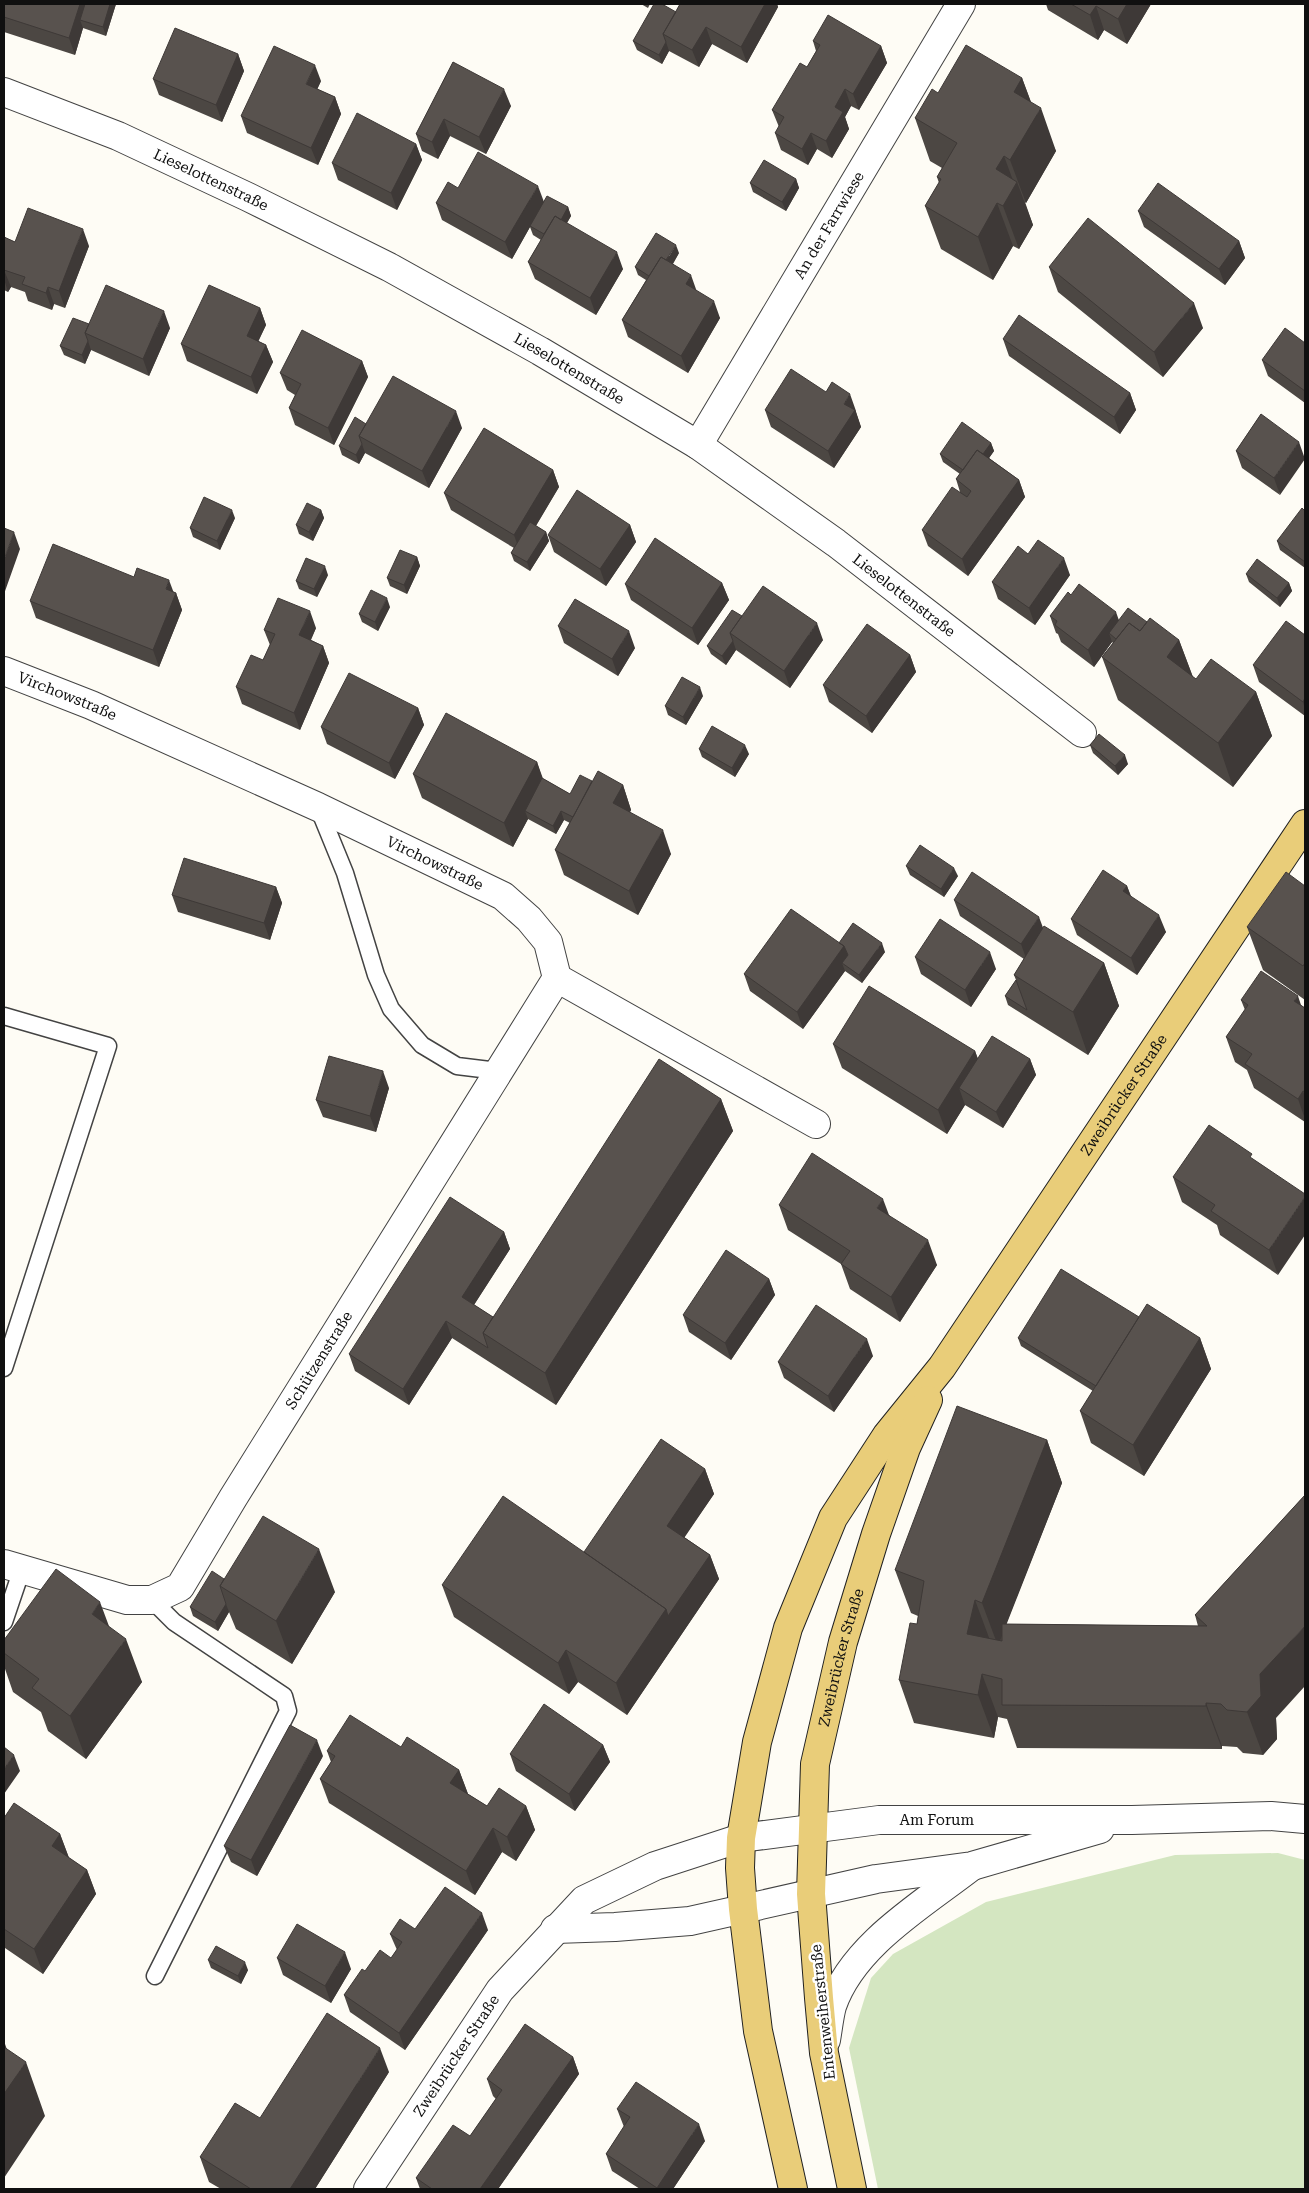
<svg xmlns="http://www.w3.org/2000/svg" width="1309" height="2193" font-family="'Roboto Serif',serif">
<rect width="100%" height="100%" fill="#fefcf5"/>
<!-- green -->
<path fill="#d4e6c1" d="M1278,1853L1305,1860V2189H878L849,2048L871,1978L893,1954L986,1902L1175,1855Z"/>
<g fill="none" stroke-linecap="round" stroke-linejoin="round">
<!-- lane casing -->
<g stroke="#434343" stroke-width="19">
<path id="lane" d="M318,807L345,873L376,975L391,1009L422,1045L457,1066L498,1071
M4,1016L108,1046L4,1368
M152,1600L174,1622L284,1696L288,1711L155,1976
M4,1622L22,1569"/>
</g>
<!-- street casing -->
<g stroke="#434343" stroke-width="30">
<g id="street">
<path id="s1" d="M4,92L118,136L248,197L389,267L540,351L698,445L836,543L1082,733"/>
<path id="s2" d="M698,445L961,4"/>
<path id="s3" d="M4,671L91,705L318,807L503,896L529,919L548,942L557,978L816,1124"/>
<path id="s4" d="M4,1564L127,1600H152L180,1587L233,1498L557,978"/>
<path d="M555,1929L615,1927L690,1921L876,1879L972,1866L1100,1829"/>
<path d="M826,2040C828,2029 829,2017 832,2006C853,1945 922,1905 971,1867"/>
<path id="s5" d="M368,2189L500,1990L584,1900L655,1866L741,1838L879,1820H1132L1271,1816L1305,1819"/>
</g>
</g>
<!-- primary casing -->
<g stroke="#212121" stroke-width="30">
<g id="primary">
<path id="s6" d="M793,2189L758,2031L743,1909L740,1868L741,1838L757,1742L788,1628L833,1518L887,1435L942,1367L1305,824"/>
<path id="s7" d="M852,2189L824,2053L819,1998L811,1894L815,1764L843,1642L876,1534L906,1448L928,1400"/>
</g>
</g>
<!-- lane -->
<use href="#lane" stroke="#fff" stroke-width="16"/>
<!-- street -->
<use href="#street" stroke="#fff" stroke-width="28"/>
<!-- primary -->
<use href="#primary" stroke="#e9cd79" stroke-width="28"/>
</g>
<!-- wall -->
<path fill="#4c4743" d="M4,4H116L106,36L83,28L75,55L4,32Z
M641,4H650L648,8Z
M680,4H777L778,7L747,63L712,44L699,67L669,51L662,64L637,50L633,41L676,12Z
M1046,4H1151L1127,44L1104,30L1098,40L1048,10Z
M813,41L881,46L887,63L859,110L851,106L845,117L849,129L832,158L817,149L808,165L781,150L775,133L779,127L772,110L807,67L816,51Z
M238,54L244,71L222,122L159,95L153,79Z
M453,62L511,106L486,154L450,136L438,159L422,151L416,134Z
M1022,78L1031,102L1056,151L1026,203L1025,202L1033,225L1019,249L1013,246L993,280L941,249L925,206L939,183L937,177L942,168L930,161L915,118L938,93Z
M321,81L317,89L335,97L341,114L318,165L247,133L241,116Z
M416,144L422,160L397,210L338,180L332,163Z
M796,179L799,188L786,211L753,192L750,183Z
M458,188L544,202L568,207L571,216L567,223L623,269L596,315L535,279L528,262L541,240L533,235L530,227L512,259L442,220L436,203Z
M1138,211L1239,241L1245,258L1225,285L1144,227Z
M4,237L15,242L89,246L65,308L54,304L52,310L28,301L25,292L11,287L8,292L4,290Z
M679,253L673,264L720,318L688,373L628,337L622,320L646,280L638,275L635,267Z
M1049,267L1203,328L1163,377L1058,292Z
M260,308L266,325L258,341L266,345L273,362L257,394L187,361L181,344Z
M89,324L170,328L149,376L91,350L85,364L64,355L60,346Z
M1003,339L1130,393L1136,410L1120,434L1009,356Z
M1305,343V403L1268,376L1262,360Z
M362,361L368,377L334,445L295,425L289,408L295,395L287,390L280,373Z
M765,410L856,411V412L861,427L834,468L771,427Z
M1261,414L1280,495L1242,468L1236,451Z
M366,424L462,428L429,488L365,453L359,464L342,455L339,446Z
M991,443L994,451L989,458L1019,480L1025,497L968,576L928,546L922,530L960,492L956,479L960,474L943,462L940,454Z
M553,470L559,487L536,526L546,532L549,541L530,571L514,561L511,553L514,548L451,510L444,493Z
M321,510L324,518L313,541L299,534L296,525Z
M1305,511V568L1280,550L1277,541Z
M235,518L220,550L193,537L190,528Z
M630,525L636,542L606,586L554,552L548,535Z
M1028,554L1070,575L1035,625L998,599L992,582Z
M417,557L420,566L407,594L390,586L387,578Z
M1246,574L1289,583L1292,591L1280,607L1249,582Z
M328,575L317,597L299,589L296,581Z
M722,583L729,600L698,645L631,600L625,584Z
M173,592L176,593L182,610L159,667L36,618L30,601Z
M1071,595L1119,620L1147,622L1179,640L1193,677L1196,679L1256,692L1272,736L1233,787L1118,700L1102,657L1113,643L1112,642L1094,667L1061,642L1058,634L1056,633L1050,616Z
M390,607L378,631L362,622L359,614Z
M742,616L823,640L790,688L736,650L726,665L711,654L707,646Z
M558,626L635,648L618,676L564,643Z
M316,628L311,640L323,646L329,663L300,730L242,704L236,687L263,660L270,645L264,630Z
M1305,635V716L1259,682L1253,665Z
M910,655L916,672L872,733L829,702L823,685Z
M703,696L686,725L668,715L665,706Z
M418,708L424,725L395,779L327,744L321,727Z
M1090,745L1128,764L1118,775L1093,753Z
M699,749L749,754L735,777L702,757Z
M537,762L542,778L570,794L592,781L623,785L631,810L630,812L671,854L638,915L564,875L555,850L570,823L564,820L556,834L528,819L513,847L422,798L413,774Z
M906,866L958,876L944,897L910,875Z
M1127,886L1131,896L1166,932L1137,975L1077,935L1071,919Z
M1305,886V1000L1263,970L1247,927Z
M276,887L282,903L270,940L178,912L172,895Z
M954,900L1043,928L1104,963L1119,1006L1088,1055L1008,1005L1005,996L1016,980L1014,975L1024,959L960,916Z
M839,943L885,952L862,983L845,971L803,1029L750,991L744,974Z
M915,957L996,969L971,1007L921,974Z
M1241,1000L1301,1005L1305,1008V1122L1254,1088L1247,1070L1235,1062L1226,1037L1245,1010Z
M833,1044L975,1051L978,1059H1030L1036,1075L1003,1128L965,1105L947,1134L842,1068Z
M389,1088L376,1132L323,1117L316,1100Z
M721,1099L733,1131L556,1405L452,1338L409,1405L355,1371L349,1354L504,1232L510,1249L474,1305L493,1317Z
M1254,1160L1278,1275L1220,1235L1217,1225L1182,1202L1173,1177Z
M779,1205L889,1215L937,1265L900,1322L850,1289L841,1264L788,1230Z
M769,1279L775,1295L731,1360L689,1332L683,1315Z
M1139,1317L1200,1338L1211,1369L1144,1476L1091,1443L1080,1411L1093,1391L1021,1346L1018,1338Z
M873,1356L834,1412L784,1378L778,1362Z
M1047,1440L1062,1483L1006,1624L1198,1626L1195,1615L1305,1495L1276,1718L1277,1739L1263,1755L1243,1753L1237,1747L1222,1746V1749L1017,1748L1007,1719L998,1717L994,1738L914,1723L899,1680L917,1624L918,1616L911,1613L895,1570Z
M705,1469L714,1494L684,1537L710,1555L719,1579L627,1715L578,1682L569,1694L454,1617L442,1585L584,1552Z
M224,1579L335,1592L292,1664L236,1629L229,1612L218,1631L193,1616L190,1607Z
M110,1628L142,1682L86,1759L48,1731L41,1712L13,1692L4,1666V1640Z
M603,1745L610,1762L575,1811L516,1771L510,1754Z
M327,1751L459,1770L468,1794L487,1806H526L535,1830L516,1861L502,1852L475,1895L329,1803L320,1779L331,1762Z
M323,1756L257,1876L231,1862L224,1846Z
M4,1818L60,1834L69,1858L87,1870L96,1894L43,1974L5,1948L4,1946Z
M415,1929L488,1930L405,2050L350,2012L344,1995L365,1971L391,1958L397,1950L390,1934Z
M277,1958L351,1969L331,2003L283,1975Z
M208,1960L248,1970L241,1984L211,1968Z
M573,2057L579,2074L498,2189H420L416,2178L470,2136L496,2099L493,2096L487,2079Z
M389,2072L315,2189H221L209,2182L200,2157L260,2118Z
M617,2109L705,2141L673,2189H640L612,2171L606,2154L624,2127Z"/>
<!-- shaded-wall -->
<path fill="#3e3937" d="M80,4H91L80,20L83,28L75,55L69,38Z
M110,4H116L106,36L103,27Z
M765,4H777L778,7L747,63L741,47Z
M1127,4H1151L1127,44L1118,19Z
M1096,6L1104,30L1098,40L1090,15Z
M706,27L712,44L699,67L692,50Z
M666,42L669,51L662,64L659,55Z
M881,46L887,63L859,110L853,94Z
M238,54L244,71L222,122L216,105Z
M315,65L321,81L312,101L306,84Z
M1022,78L1036,116L1041,108L1056,151L1026,203L1010,160L1014,92Z
M504,89L511,106L486,154L479,137Z
M845,89L851,106L845,117L849,129L832,158L826,141L835,107Z
M335,97L341,114L318,165L311,148Z
M444,119L450,136L438,159L432,142Z
M811,133L817,149L808,165L802,149Z
M416,144L422,160L397,210L391,193Z
M1004,156L1015,186L1017,182L1033,225L1019,249L1003,206L996,169Z
M796,179L799,188L786,211L782,202Z
M538,186L544,202L512,259L505,242Z
M997,203L1013,246L993,280L978,237Z
M568,207L571,216L553,246L550,238Z
M83,229L89,246L65,308L59,291Z
M1239,241L1245,258L1225,285L1219,269Z
M676,245L679,253L658,288L655,279Z
M617,252L623,269L596,315L590,298Z
M4,270L11,287L8,292L4,279Z
M691,275L697,292L686,284Z
M48,287L54,304L52,310L46,293Z
M714,301L720,318L688,373L681,356Z
M1194,303L1203,328L1163,377L1154,352Z
M260,308L266,325L253,353L247,336Z
M164,311L170,328L149,376L143,359Z
M88,341L91,350L85,364L82,355Z
M266,345L273,362L257,394L251,377Z
M362,361L368,377L334,445L328,428Z
M1130,393L1136,410L1120,434L1114,417Z
M850,394L856,411V412L861,427L834,468L828,451L844,404Z
M456,411L462,428L429,488L422,471Z
M1299,442L1305,459L1280,495L1274,478Z
M991,443L994,451L972,482L969,474Z
M362,444L365,453L359,464L356,455Z
M553,470L559,487L520,552L514,535Z
M1019,480L1025,497L968,576L962,559Z
M232,510L235,518L220,550L217,541Z
M321,510L324,518L313,541L309,532Z
M630,525L636,542L606,586L600,569Z
M14,532L20,549L4,594V560Z
M546,532L549,541L530,571L527,562Z
M417,557L420,566L407,594L404,585Z
M1064,558L1070,575L1035,625L1029,608Z
M325,566L328,575L317,597L314,589Z
M169,580L175,596L176,593L182,610L159,667L153,650L166,589Z
M722,583L729,600L698,645L692,628Z
M1289,583L1292,591L1280,607L1277,598Z
M387,598L390,607L378,631L375,622Z
M310,611L316,628L305,652L299,635Z
M1116,612L1122,629L1109,633L1112,642L1094,667L1088,650Z
M817,623L823,640L790,688L784,671Z
M629,631L635,648L618,676L612,659Z
M1179,640L1195,683L1153,666Z
M733,641L736,650L726,665L722,656Z
M323,646L329,663L300,730L294,713Z
M910,655L916,672L872,733L866,716Z
M700,687L703,696L686,725L683,717Z
M1256,692L1272,736L1233,787L1218,743Z
M1305,698V709L1303,702Z
M418,708L424,725L395,779L389,763Z
M745,745L749,754L735,777L732,768Z
M1125,755L1128,764L1118,775L1115,766Z
M537,762L546,787L525,811L528,819L513,847L504,823Z
M623,785L631,810L622,827L613,803Z
M561,811L564,820L556,834L553,826Z
M663,830L671,854L638,915L629,891Z
M954,868L958,876L944,897L941,889Z
M1127,886L1133,903L1123,891Z
M276,887L282,903L270,940L264,923Z
M1159,915L1166,932L1137,975L1131,958Z
M1039,917L1045,933L1027,961L1021,944Z
M882,943L885,952L862,983L859,975Z
M844,946L851,963H842L845,971L803,1029L797,1012Z
M990,952L996,969L971,1007L965,990Z
M1104,963L1119,1006L1088,1055L1073,1012Z
M1298,996L1305,1017L1294,1001Z
M975,1051L984,1076L959,1088L965,1105L947,1134L938,1110Z
M1030,1059L1036,1075L1003,1128L996,1112Z
M383,1071L389,1088L376,1132L370,1116Z
M1303,1091L1305,1097V1119L1298,1099Z
M721,1099L733,1131L556,1405L545,1373Z
M1305,1197V1235L1278,1275L1269,1250Z
M883,1199L892,1223L877,1208Z
M504,1232L510,1249L468,1314L462,1297Z
M928,1240L937,1265L900,1322L891,1297Z
M769,1279L775,1295L731,1360L725,1343Z
M446,1321L452,1338L409,1405L403,1389Z
M1200,1338L1211,1369L1144,1476L1133,1445Z
M867,1339L873,1356L834,1412L828,1396Z
M1047,1440L1062,1483L998,1646L982,1603Z
M705,1469L714,1494L676,1550L667,1526Z
M319,1549L335,1592L292,1664L276,1621Z
M710,1555L719,1579L627,1715L616,1683L666,1609Z
M975,1600L991,1643L982,1674L998,1717L994,1738L978,1695L967,1634Z
M100,1602L116,1645L92,1614Z
M226,1604L229,1612L218,1631L215,1622Z
M1305,1626V1686L1276,1718L1277,1739L1263,1755L1247,1712L1260,1674Z
M126,1639L142,1682L86,1759L70,1716Z
M566,1650L578,1682L569,1694L558,1663Z
M1206,1703L1222,1746V1749L1206,1706Z
M317,1740L323,1756L257,1876L251,1860Z
M603,1745L610,1762L575,1811L569,1794Z
M14,1755L20,1771L4,1794V1769Z
M459,1770L468,1794L450,1783Z
M526,1806L535,1830L516,1861L507,1837Z
M493,1828L502,1852L475,1895L466,1871Z
M60,1834L69,1858L52,1846Z
M87,1870L96,1894L43,1974L34,1949Z
M482,1913L488,1930L405,2050L399,2033Z
M345,1952L351,1969L331,2003L325,1986Z
M245,1962L248,1970L241,1984L238,1976Z
M4,2041L16,2076L26,2062L45,2116L4,2178Z
M380,2048L389,2072L315,2189H290Z
M573,2057L579,2074L498,2189H480Z
M699,2124L705,2141L673,2189H658L657,2188Z"/>
<!-- building -->
<path fill="#58524e" stroke="#3e3937" d="M4,4H80L69,38L4,17Z
M85,4H110L103,27L80,20Z
M654,4H662L676,12L663,34L666,42L659,55L633,41Z
M680,4H765L741,47L706,27L692,50L663,34Z
M1071,4H1127L1118,19L1096,6L1090,15Z
M828,15L881,46L853,94L845,89L835,107L843,112L826,141L811,133L802,149L775,133L784,117L772,110L800,63L807,67L820,45L813,41Z
M175,28L238,54L216,105L153,79Z
M966,45L1022,78L1014,92L1041,108L1010,160L1004,156L996,169L1017,182L1003,206L997,203L978,237L925,206L941,179L937,177L957,143L915,118L932,89L938,93Z
M274,46L315,65L306,84L335,97L311,148L241,116Z
M453,62L504,89L479,137L444,119L432,142L416,134Z
M357,113L416,144L391,193L332,163Z
M478,152L538,186L505,242L436,203L448,182L458,188Z
M764,160L796,179L782,202L750,183Z
M1158,183L1239,241L1219,269L1138,211Z
M547,196L568,207L561,220L555,216L544,234L530,226Z
M28,208L83,229L59,291L48,287L46,293L22,284L25,277L4,270V271V237L15,242Z
M555,216L617,252L590,298L528,262Z
M1088,218L1194,303L1154,352L1049,267Z
M656,233L676,245L666,260L661,257L649,276L635,267Z
M661,257L691,275L686,284L714,301L681,356L622,320Z
M106,285L164,311L143,359L85,333Z
M209,285L260,308L247,336L266,345L251,377L181,344Z
M1019,315L1130,393L1114,417L1003,339Z
M73,318L89,324L85,333L88,341L82,355L60,346Z
M1285,328L1305,343V391L1262,360Z
M302,330L362,361L328,428L289,408L301,384L280,373Z
M791,369L826,392L832,382L850,394L844,404L855,410L828,451L765,410Z
M393,376L456,411L422,471L359,436Z
M1261,414L1299,442L1274,478L1236,451Z
M355,417L366,424L359,436L362,444L356,455L339,446Z
M962,422L991,443L983,454L977,450L963,470L940,454Z
M484,428L553,470L514,535L444,493Z
M977,450L1019,480L962,559L922,530L952,487L967,497L971,491L956,479Z
M577,490L630,525L600,569L548,535Z
M204,497L232,510L217,541L190,528Z
M307,503L321,510L309,532L296,525Z
M1302,508L1305,511V562L1277,541Z
M530,522L546,532L527,562L511,553Z
M4,528L14,532L4,560Z
M655,538L722,583L692,628L625,584Z
M1038,540L1064,558L1029,608L992,582L1018,546L1028,554Z
M53,544L134,577L137,568L169,580L166,589L176,593L153,650L30,601Z
M400,550L417,557L404,585L387,578Z
M306,558L325,566L314,589L296,581Z
M1257,559L1289,583L1277,598L1246,574Z
M1079,584L1116,612L1088,650L1055,625L1057,621L1050,616L1068,592L1071,595Z
M763,586L817,623L784,671L730,633Z
M371,590L387,598L375,622L359,614Z
M278,598L310,611L299,635L323,646L294,713L236,687L251,655L263,660L275,634L264,630Z
M575,599L629,631L612,659L558,626Z
M1128,608L1147,622L1140,631L1129,623L1116,639L1109,633Z
M732,610L742,616L730,633L733,641L722,656L707,646Z
M1150,618L1179,640L1167,657L1196,679L1211,659L1256,692L1218,743L1102,657L1129,623L1140,631Z
M1286,621L1305,635V698L1303,702L1253,665Z
M867,624L910,655L866,716L823,685Z
M349,673L418,708L389,763L321,727Z
M682,677L700,687L683,717L665,706Z
M446,713L537,762L504,823L413,774Z
M712,726L745,745L732,768L699,749Z
M1099,734L1125,755L1115,766L1090,745Z
M598,771L623,785L613,803L663,830L629,891L555,850Z
M580,775L592,781L573,817L561,811L553,826L525,811L542,778L570,794Z
M920,845L954,868L941,889L906,866Z
M184,858L276,887L264,923L172,895Z
M1103,870L1127,886L1123,891L1159,915L1131,958L1071,919Z
M972,872L1039,917L1021,944L954,900Z
M1286,872L1305,886V963L1303,966L1247,927Z
M791,909L844,946L797,1012L744,974Z
M940,919L990,952L965,990L915,957Z
M853,923L882,943L859,975L842,963L848,955L844,946L839,943Z
M1044,926L1104,963L1073,1012L1014,975Z
M1261,971L1298,996L1294,1001L1305,1008V1092L1303,1091L1298,1099L1245,1064L1252,1054L1226,1037L1248,1005L1241,1000Z
M1016,980L1027,1010L1005,996Z
M869,986L975,1051L938,1110L833,1044Z
M992,1036L1030,1059L996,1112L959,1088Z
M329,1056L383,1071L370,1116L316,1100Z
M659,1059L721,1099L545,1373L483,1333Z
M1209,1125L1252,1154L1250,1157L1305,1194V1197L1269,1250L1211,1211L1215,1205L1173,1177Z
M812,1153L883,1199L877,1208L928,1240L891,1297L841,1264L850,1251L779,1205Z
M450,1197L504,1232L462,1297L493,1317L483,1333L488,1348L446,1321L403,1389L349,1354Z
M726,1250L769,1279L725,1343L683,1315Z
M1061,1269L1139,1317L1096,1386L1018,1338Z
M1147,1304L1200,1338L1133,1445L1080,1411Z
M816,1305L867,1339L828,1396L778,1362Z
M957,1406L1047,1440L982,1603L975,1600L967,1634L1002,1641V1624L1207,1626L1195,1615L1305,1495V1626L1260,1674L1261,1696L1247,1712L1227,1710L1221,1704L1206,1703V1706L1002,1705V1679L982,1674L978,1695L899,1680L910,1623L917,1624L924,1581L895,1570Z
M661,1439L705,1469L667,1526L710,1555L668,1616L666,1609L584,1552Z
M503,1496L666,1609L616,1683L566,1650L558,1663L442,1585Z
M263,1516L319,1549L276,1621L220,1586Z
M56,1569L100,1602L92,1614L126,1639L70,1716L32,1688L39,1679L4,1653V1640Z
M212,1571L224,1579L220,1586L226,1604L215,1622L190,1607Z
M544,1704L603,1745L569,1794L510,1754Z
M350,1715L401,1747L407,1737L459,1770L450,1783L487,1806L499,1788L526,1806L507,1837L493,1828L466,1871L320,1779L335,1756L327,1751Z
M290,1725L317,1740L251,1860L224,1846Z
M4,1747L14,1755L4,1769Z
M14,1803L60,1834L52,1846L87,1870L34,1949L4,1929V1818Z
M445,1887L482,1913L399,2033L344,1995L362,1969L365,1971L380,1950L391,1958L402,1942L390,1934L400,1919L415,1929Z
M297,1924L345,1952L325,1986L277,1958Z
M216,1946L245,1962L238,1976L208,1960Z
M327,2013L380,2048L290,2189H251L200,2157L235,2103L260,2118Z
M525,2024L573,2057L480,2189H432L416,2178L453,2125L470,2136L502,2090L487,2079Z
M4,2047L26,2062L4,2094Z
M636,2082L699,2124L657,2188L606,2154L630,2117L617,2109Z"/>
<g text-anchor="middle" dominant-baseline="central" stroke-width="5" stroke-linejoin="round" paint-order="stroke">
<!-- street labels -->
<g font-size="15" fill="#101010" stroke="#fff">
<text stroke="none"><textPath href="#s1" startOffset="225">Lieselottenstraße</textPath></text>
<text stroke="none"><textPath href="#s2" startOffset="256">An der Farrwiese</textPath></text>
<text stroke="none"><textPath href="#s1" startOffset="630">Lieselottenstraße</textPath></text>
<text stroke="none"><textPath href="#s1" startOffset="1035">Lieselottenstraße</textPath></text>
<text stroke="none"><textPath href="#s3" startOffset="68">Virchowstraße</textPath></text>
<text stroke="none"><textPath href="#s3" startOffset="472">Virchowstraße</textPath></text>
<text stroke="none"><textPath href="#s6" startOffset="1204">Zweibrücker Straße</textPath></text>
<text stroke="none"><textPath href="#s4" startOffset="450">Schützenstraße</textPath></text>
<text stroke="none"><textPath href="#s7" startOffset="538">Zweibrücker Straße</textPath></text>
<text stroke="none"><textPath href="#s5" startOffset="728">Am Forum</textPath></text>
<text transform="translate(823 2012) rotate(-96)">Entenweiherstraße</text>
<text stroke="none"><textPath href="#s5" startOffset="160">Zweibrücker Straße</textPath></text>
</g>
</g>
<!-- border -->
<rect width="1309" height="2193" fill="none" stroke="#101010" stroke-width="10"/>
</svg>
